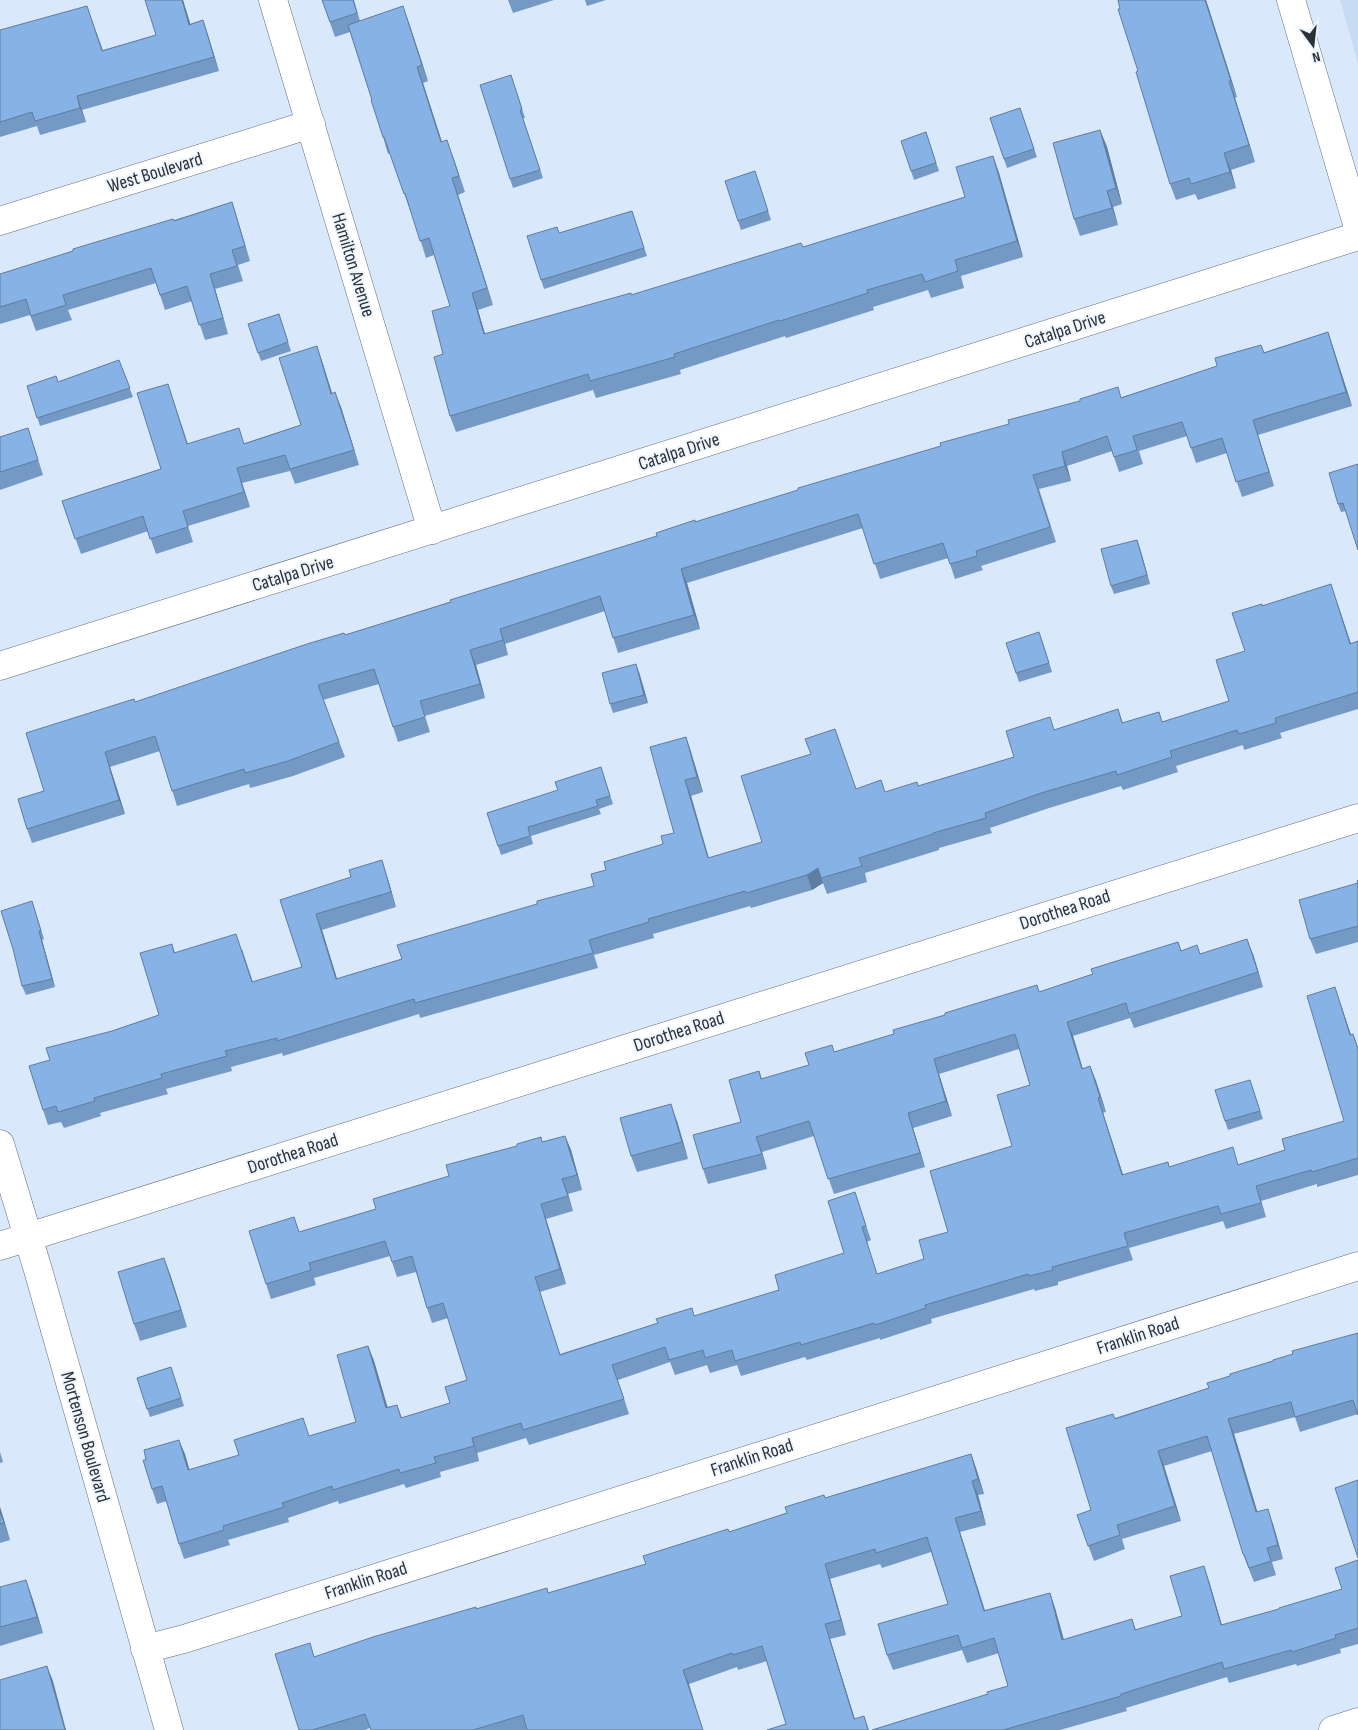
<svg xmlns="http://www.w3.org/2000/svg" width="1358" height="1730" font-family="'Sofia Sans Condensed',sans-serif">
<rect width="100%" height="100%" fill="#d9e8fb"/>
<!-- built -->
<path fill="#c7dcf3" d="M1340,0H1358V63Z"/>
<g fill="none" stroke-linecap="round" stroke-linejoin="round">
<!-- minor casing -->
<g stroke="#606d7e" stroke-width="29">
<path id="minor" d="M273,0L432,530
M1291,0L1358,227
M0,221L311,124
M0,1144L38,1270L169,1730
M0,1246L1358,818
M145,1649L184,1639L1358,1266
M1333,1730L1358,1722"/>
</g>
<!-- tertiary casing -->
<g stroke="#606d7e" stroke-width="29">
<path id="tertiary" d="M0,666L1358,236"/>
</g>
<!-- minor -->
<use href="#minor" stroke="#fff" stroke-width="28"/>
<!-- tertiary -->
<use href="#tertiary" stroke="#fff" stroke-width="28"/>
</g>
<!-- wall -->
<path fill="#7499c5" d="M183,0L190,24L203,20L219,71L82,110L86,122L40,135L37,126L0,137V30L92,20L103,50L156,35Z
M322,0H354L360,21L409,23L428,81L423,83L442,142L453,156L465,192L458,195L493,305L478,310L485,334L631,295L803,247L965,197L993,156L999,173L1023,257L961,276L964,288L931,298L928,290L873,307L874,310L786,338L785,336L680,370L681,374L596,398L593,390L456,432L450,416L443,354L450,306L434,255L426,258L411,210H410L390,153L388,154L383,137L372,100L350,32L335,37Z
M508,0H554L513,13Z
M585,0H606L587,6Z
M1118,0H1206L1237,97L1235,98L1255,162L1231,170L1236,188L1198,200L1195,194L1176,200L1170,184Z
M511,75L525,118H523L543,178L513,188L510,179Z
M1020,108L1037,157L1007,168L990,118Z
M1100,130L1107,147L1122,204L1113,207L1118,225L1080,236L1074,219Z
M926,132L939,171L914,180L911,171Z
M758,180L771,220L741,230L738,221Z
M232,202L250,261L238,265L243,281L215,289L228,334L205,340L192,301L165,310L156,283L68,310L72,320L36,331L30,315L0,324V274Z
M632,211L647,256L544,289L541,280L560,233Z
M279,314L291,351L261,361L248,324Z
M1328,332L1352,406L1258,435L1274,486L1242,497L1227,453L1196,463L1187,436L1139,451L1143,464L1119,472L1112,451L1067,466L1071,481L1039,489L1056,542L981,566L983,570L955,579L948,558L880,579L863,528L687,583L700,629L618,653L605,611L505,644L508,655L476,665L485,698L425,716L430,732L398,742L379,684L323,700L345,757L293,776L250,788L249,784L177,806L160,751L110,767L125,814L32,843L27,829L44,791L135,702L657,536L695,522L1122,397Z
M119,360L133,397L40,426L27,386L58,382Z
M322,361L332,393L341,407L359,465L295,484L290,471L242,483L250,507L188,526L193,542L156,554L148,531L81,554L62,501L161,469L173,399L188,444L245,443L301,425Z
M28,428L43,475L0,490V437Z
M1358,464L1346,511L1341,512L1338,504Z
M1137,540L1150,584L1114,594L1111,586Z
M1336,599L1351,644L1358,641V709L1280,733L1282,738L1244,750L1243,745L1176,766L1178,772L1123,790L1121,786L1046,809L990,828L992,833L939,848V850L865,873L867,882L827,894L823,883L812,890L751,908L750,906L653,934L654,938L594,955L598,968L420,1018L419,1014L283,1056L282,1053L231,1067L232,1071L166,1089L168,1094L100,1113L101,1116L64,1128L61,1122L48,1125L43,1110L50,1060L112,1031L159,1015L172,944L175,953L242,949L253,982L302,967L280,900L387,876L396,907L322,930L337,979L402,959L537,904L594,886L606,870L663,844L674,833L686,737L691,752L703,792L691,796L709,858L762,842L856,789L886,792L918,786L1014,757L1054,730L1118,709L1123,723L1159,712L1162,722L1229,701L1245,651L1262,606Z
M1042,640L1052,672L1019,682L1016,673Z
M639,672L648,703L613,713L610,704Z
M601,767L613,804L599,809L601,814L531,836L533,844L501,855L498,846L558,790Z
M1358,880V942L1316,954L1310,939L1358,883Z
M32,901L44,939L42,940L55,987L26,995L22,986Z
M1178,942L1181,950L1201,954H1253L1263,987L1134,1028L1130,1018L1073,1036L1083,1069L1090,1066L1096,1081L1106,1112L1103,1113L1123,1175L1170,1167L1239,1164L1285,1150L1344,1121L1340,1002L1351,1035L1353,1034L1358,1047V1175L1317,1187V1184L1261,1201L1266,1217L1226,1229L1223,1221L1129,1248L1133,1260L1058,1282V1285L1035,1291L1034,1289L931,1319L932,1323L880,1340V1338L807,1360L805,1357L741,1376L737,1365L710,1373L707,1365L675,1375L670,1362L618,1380L629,1414L529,1445L526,1438L477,1453L479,1461L440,1472L441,1477L406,1488L404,1484L339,1504L338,1501L288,1518L289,1522L228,1540L230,1545L184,1559L179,1544L167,1501L157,1504L152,1489L146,1460L179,1440L189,1470L309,1436L356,1422L368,1346L374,1361L387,1407L397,1405L402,1418L450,1403L467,1380L448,1318L432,1323L427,1308L416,1272L397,1277L390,1256L314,1278L316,1285L271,1299L266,1284L300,1232L376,1209L449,1176L543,1142L565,1136L571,1150L582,1190L568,1194L573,1211L546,1219L566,1284L540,1292L560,1354L658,1323L692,1308L694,1316L779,1290L844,1253L855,1192L871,1240L867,1242L877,1274L924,1259L948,1232L1012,1146L1030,1085L1019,1049L939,1074L952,1116L913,1128L925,1167L834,1194L814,1136L762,1152L767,1169L708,1184L703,1169L741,1122L759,1071L762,1079L809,1065L834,1052L894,1034L945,1015L1037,985L1039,992L1093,974Z
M1250,1080L1263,1119L1228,1130L1225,1121Z
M677,1121L688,1159L637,1172L631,1156Z
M170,1274L187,1327L140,1341L134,1324Z
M1358,1333V1414L1300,1432L1295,1417L1234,1434L1257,1512L1273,1524L1283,1559L1272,1562L1276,1575L1254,1582L1243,1554L1212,1451L1164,1466L1181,1521L1122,1539L1125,1549L1094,1561L1077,1515L1091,1510L1115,1418L1209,1388L1230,1376L1273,1361Z
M171,1367L184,1406L150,1417L137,1378Z
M0,1452L3,1462L0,1463Z
M971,1454L976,1468L984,1494L978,1495L986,1525L960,1532L985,1610L1050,1593L1055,1608L1064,1640L1132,1619L1136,1630L1182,1616L1209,1581L1222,1625L1279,1609L1342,1589L1358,1560V1644L1340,1649L1341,1653L1297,1666L1296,1664L1229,1683L1227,1677L1126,1708L1127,1711L1060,1730H872L988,1694L1008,1686L999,1653L967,1663L962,1650L893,1670L887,1655L948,1604L931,1552L882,1568L880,1564L830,1579L846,1635L830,1639L855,1719L864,1716L869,1730H767L786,1724L767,1661L738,1670L737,1667L689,1684L526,1730H371L370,1728L365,1730H299L315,1657L477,1609L549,1593L646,1564L730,1532L787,1513L825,1498Z
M0,1507L10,1540L0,1543Z
M0,1587L32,1597L43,1633L0,1646Z"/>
<!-- shaded-wall -->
<path fill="#5e7da0" d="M182,0H183L195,39L189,25Z
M1205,0H1206L1237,97L1231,81Z
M403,6L409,23L428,81L422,65Z
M203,20L208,35L219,71L214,57Z
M417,67L423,83L447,158L441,142Z
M1229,81L1235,98L1255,162L1249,145Z
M77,96L82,110L86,122L80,108Z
M1100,130L1107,147L1122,204L1116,188Z
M1224,153L1231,170L1236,188L1230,172Z
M993,156L999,173L1023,257L1017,241Z
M452,178L458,195L493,305L487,288Z
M1107,191L1113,207L1118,225L1112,208Z
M232,202L237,218L250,261L245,246Z
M210,274L215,289L228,334L223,318Z
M472,293L478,310L490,351L484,334Z
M1328,332L1333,347L1352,406L1346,392Z
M317,346L322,361L337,409L331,394Z
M335,392L341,407L359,465L354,450Z
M1253,420L1258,435L1274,486L1269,472Z
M1062,452L1067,466L1071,481L1065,466Z
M237,468L250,507L244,492Z
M1137,540L1140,548L1150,584L1147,575Z
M681,569L687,583L700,629L694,615Z
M1331,584L1356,659L1350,644Z
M500,629L505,644L508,655L503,640Z
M470,650L476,665L485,698L480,684Z
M636,664L639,672L648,703L644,695Z
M686,737L691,752L703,792L697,777Z
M105,752L110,767L125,814L119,800Z
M685,780L691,796L713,874L708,858Z
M382,860L387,876L396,907L391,892Z
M818,868L823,883L812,890L807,875Z
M316,914L322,930L342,995L336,979Z
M39,931L42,940L55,987L52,979Z
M1247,939L1253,954L1263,987Z
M1335,987L1356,1050L1350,1035Z
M1067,1022L1073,1036L1087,1084L1082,1069Z
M934,1059L939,1074L952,1116L946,1101Z
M1090,1066L1096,1081L1106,1112L1100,1097Z
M1098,1098L1103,1113L1128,1190L1122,1175Z
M671,1104L677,1121L688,1159L682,1142Z
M908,1113L913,1128L925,1167L920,1153Z
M565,1136L571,1150L582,1190L577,1175Z
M756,1137L762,1152L767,1169L762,1154Z
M562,1179L568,1194L573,1211L568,1196Z
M1256,1186L1261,1201L1266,1217L1261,1203Z
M541,1204L546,1219L566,1284L560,1269Z
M164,1258L170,1274L187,1327L181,1310Z
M368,1346L374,1361L392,1422L386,1408Z
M1228,1419L1234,1434L1262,1527L1256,1512Z
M472,1438L477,1453L479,1461L474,1446Z
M179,1440L185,1454L194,1485L188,1470Z
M1158,1451L1164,1466L1181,1521L1175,1506Z
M971,1454L976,1468L984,1494L978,1479Z
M972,1481L978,1495L986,1525L981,1511Z
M0,1507L10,1540L4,1523L0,1511Z
M1268,1509L1273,1524L1283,1559L1278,1545Z
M955,1518L960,1532L989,1625L984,1611Z
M825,1564L830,1579L846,1635L841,1620Z
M1204,1566L1209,1581L1226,1640L1221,1625Z
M26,1580L32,1597L43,1633L37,1617Z
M1050,1593L1055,1608L1068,1655L1062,1640Z
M825,1624L830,1639L858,1730L854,1719Z
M47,1666L53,1681L66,1730H65Z
M683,1670L689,1684L703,1730Z"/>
<!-- building -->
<path fill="#87b2e5" stroke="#5e7da0" d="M145,0H182L189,25L203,20L214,57L77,96L80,108L35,121L32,112L0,122V30L87,6L102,51L156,35Z
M322,0H353L357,13L330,22Z
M1118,0H1205L1231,81H1229L1249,145L1224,153L1230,172L1191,184L1189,178L1170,184L1136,72L1138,71L1118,9H1120Z
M403,6L422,65L417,67L441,142L447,140L459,176L452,178L487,288L472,293L484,334L631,293V295L801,243L803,247L965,197L956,167L993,156L1017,241L955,260L958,271L925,282L922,274L867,290L868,293L780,321L779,320L674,354L675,357L590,381L588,374L450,416L434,357L443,354L432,311L450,306L429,238L420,241L405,193L404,194L384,137H383L371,100H372L348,25Z
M511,75L522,109L520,110L540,170L510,179L480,85Z
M1020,108L1034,149L1004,159L990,118Z
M1100,130L1116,188L1107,191L1112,208L1074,219L1053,143Z
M926,132L936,163L911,171L901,141Z
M755,171L768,211L738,221L725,181Z
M232,202L245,246L232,250L237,266L210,274L223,318L199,325L187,286L160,295L151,268L63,295L66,305L31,316L26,299L0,307V274L73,251V249L173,219L174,221Z
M632,211L644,248L541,280L527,236L557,227L559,233Z
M279,314L288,342L258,353L248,324Z
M1328,332L1346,392L1253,420L1269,472L1236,482L1222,438L1191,448L1182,422L1133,436L1137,450L1114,457L1107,436L1062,452L1065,466L1033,475L1050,527L976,551L977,556L950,564L943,543L874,564L858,514L681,569L694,615L613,638L600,596L500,629L503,640L470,650L480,684L420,701L425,717L393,727L374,669L318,685L339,742L288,761L245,773L244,769L172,791L155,736L105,752L119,800L27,829L18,799L44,791L26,733L134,699L135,702L307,644L344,633L345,635L451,602L450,600L657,536L656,533L695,520V522L798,490V488L941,446L940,443L1009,424L1008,420L1080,401V399L1118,387L1121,398L1217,366L1215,358L1261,345L1264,353Z
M317,346L331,394L335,392L354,450L290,469L285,455L237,468L244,492L183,511L188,527L150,539L143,516L75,539L62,501L161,469L137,393L168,384L187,444L239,428L244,444L301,425L279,358Z
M119,360L130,388L37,418L27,386L56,376L58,382Z
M28,428L38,460L0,472V437Z
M1358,464V550L1343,503L1338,504L1329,473Z
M1137,540L1147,575L1111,586L1101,549Z
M1331,584L1350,644L1358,641V692L1275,718L1276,723L1239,734L1237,730L1170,751L1172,757L1117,775L1116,771L1041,793L985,813L986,818L933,833V834L859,858L862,866L821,878L818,868L807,875L746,893L745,891L648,919L649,922L589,940L593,953L415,1003L414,999L277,1041V1038L225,1051L227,1056L161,1074L162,1078L94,1098L95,1101L58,1112L56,1106L43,1110L29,1066L50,1060L46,1048L112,1031L159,1015L140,953L172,944L174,953L236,934L252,982L302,967L280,900L351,877L349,870L382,860L391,892L316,914L336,979L402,959L397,945L537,904V901L594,886L591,874L606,870L604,862L663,844L661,836L674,833L650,747L686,737L697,777L685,780L708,858L762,842L741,776L811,754L805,739L835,729L856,789L881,780L885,792L917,782L918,786L1014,757L1006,731L1050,717L1054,730L1118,709L1122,723L1159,712L1162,722L1229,701L1216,660L1245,651L1232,613L1262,604V606Z
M1039,632L1049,663L1016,673L1006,643Z
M636,664L644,695L610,704L602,673Z
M601,767L610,796L596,800L598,806L528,827L530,836L498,846L487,813L558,790L555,782Z
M1358,880V926L1310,939L1299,900L1358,883L1357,881Z
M32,901L41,931H39L52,979L22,986L13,949L1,911Z
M1247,939L1258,972L1129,1014L1126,1003L1067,1022L1082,1069L1090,1066L1100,1097L1098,1098L1122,1175L1168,1162L1169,1167L1233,1147L1238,1165L1285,1150L1282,1139L1344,1121L1307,996L1335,987L1350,1035L1353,1034L1358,1049V1158L1312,1172L1311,1170L1256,1186L1261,1203L1221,1214L1218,1206L1124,1233L1128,1246L1052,1267L1053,1270L1029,1276L1028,1274L925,1305L926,1308L875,1325L874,1323L801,1345L800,1342L735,1361L732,1350L705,1358L703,1350L669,1360L665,1347L612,1365L624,1399L523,1430L521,1423L472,1438L474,1446L434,1457L436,1463L400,1473L399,1469L333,1490L332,1486L282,1503L284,1507L223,1526L224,1530L179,1544L162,1486L152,1489L143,1460H146L144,1450L179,1440L188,1470L239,1455L234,1440L303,1418L309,1436L356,1422L337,1355L368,1346L386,1408L397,1405L401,1418L450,1403L445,1387L467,1380L443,1303L427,1308L412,1256L392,1262L385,1241L309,1263L311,1270L266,1284L249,1231L294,1217L299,1232L376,1209L373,1199L449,1176L446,1165L517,1146V1144L541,1137L542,1142L565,1136L577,1175L562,1179L568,1196L541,1204L560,1269L535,1277L560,1355L658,1323L656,1319L692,1308L694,1316L779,1290L775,1275L844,1253L828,1201L855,1192L866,1226L862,1227L877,1274L924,1259L919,1240L948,1232L930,1171L1012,1146L997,1095L1030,1085L1015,1034L934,1059L946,1101L908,1113L920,1153L828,1179L809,1121L756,1137L762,1154L703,1169L693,1135L741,1122L729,1080L759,1071L761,1079L809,1065L805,1053L832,1045L834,1052L894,1034L893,1030L945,1015V1013L1037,985L1039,992L1093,974L1091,969L1178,942L1181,951L1197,945L1200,954Z
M1250,1080L1260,1111L1225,1121L1215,1090Z
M671,1104L682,1142L631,1156L620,1118Z
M164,1258L181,1310L134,1324L118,1272Z
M1358,1333V1415L1353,1400L1295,1417L1291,1402L1228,1419L1256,1512L1268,1509L1278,1545L1267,1548L1271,1561L1249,1568L1244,1554H1243L1207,1436L1158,1451L1175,1506L1117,1525L1120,1535L1088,1546L1077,1515L1091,1510L1066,1428L1113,1414L1115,1419L1209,1388L1207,1383L1230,1376V1374L1273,1361V1360L1293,1354L1292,1351Z
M171,1367L181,1398L147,1409L137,1378Z
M971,1454L978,1479L972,1481L981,1511L955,1518L984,1611L1050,1593L1062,1640L1132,1619L1135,1630L1182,1616L1170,1576L1204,1566L1221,1625L1279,1609V1608L1342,1589L1335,1568L1358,1560V1628L1335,1635L1336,1638L1292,1652L1291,1650L1224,1669L1222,1662L1121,1694V1696L1003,1730H872L988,1694L987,1692L1008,1686L994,1638L962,1648L958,1635L887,1655L878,1624L948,1604L927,1537L876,1553L875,1549L825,1564L841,1620L825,1624L854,1719L864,1716L868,1730H767L786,1724L762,1646L733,1655L732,1653L683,1670L703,1730H527L523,1715L473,1730H371L365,1714L312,1730H299L275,1654L310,1643L314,1657L373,1637L476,1607V1609L547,1588L548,1593L646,1564L643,1556L728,1529L729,1532L787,1513L785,1507L824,1495L825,1498Z
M1358,1480V1558L1335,1488Z
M0,1511L4,1523L0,1524Z
M26,1580L37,1617L0,1627V1587Z
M47,1666L65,1730H0V1680Z"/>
<g text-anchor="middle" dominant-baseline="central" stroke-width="4" stroke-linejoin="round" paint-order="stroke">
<!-- street labels -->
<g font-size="19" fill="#2b3138" stroke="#eef5fc">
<text transform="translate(155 173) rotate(-17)">West Boulevard</text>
<text transform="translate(353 265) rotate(73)">Hamilton Avenue</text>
<text transform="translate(1065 330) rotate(-18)">Catalpa Drive</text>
<text transform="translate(679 452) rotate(-18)">Catalpa Drive</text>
<text transform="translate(293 574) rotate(-17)">Catalpa Drive</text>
<text transform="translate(1065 910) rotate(-18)">Dorothea Road</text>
<text transform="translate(679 1032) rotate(-18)">Dorothea Road</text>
<text transform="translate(293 1154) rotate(-18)">Dorothea Road</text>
<text transform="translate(1138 1336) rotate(-18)">Franklin Road</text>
<text transform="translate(85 1437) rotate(74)">Mortenson Boulevard</text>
<text transform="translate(752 1458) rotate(-18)">Franklin Road</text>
<text transform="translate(366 1581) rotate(-18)">Franklin Road</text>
</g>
</g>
<!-- north arrow -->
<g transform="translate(1313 45) rotate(165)" stroke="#eef5fc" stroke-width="4" paint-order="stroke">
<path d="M0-4L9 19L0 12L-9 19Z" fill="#2b3138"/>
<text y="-8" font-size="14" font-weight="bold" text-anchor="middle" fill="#2b3138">N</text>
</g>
</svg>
